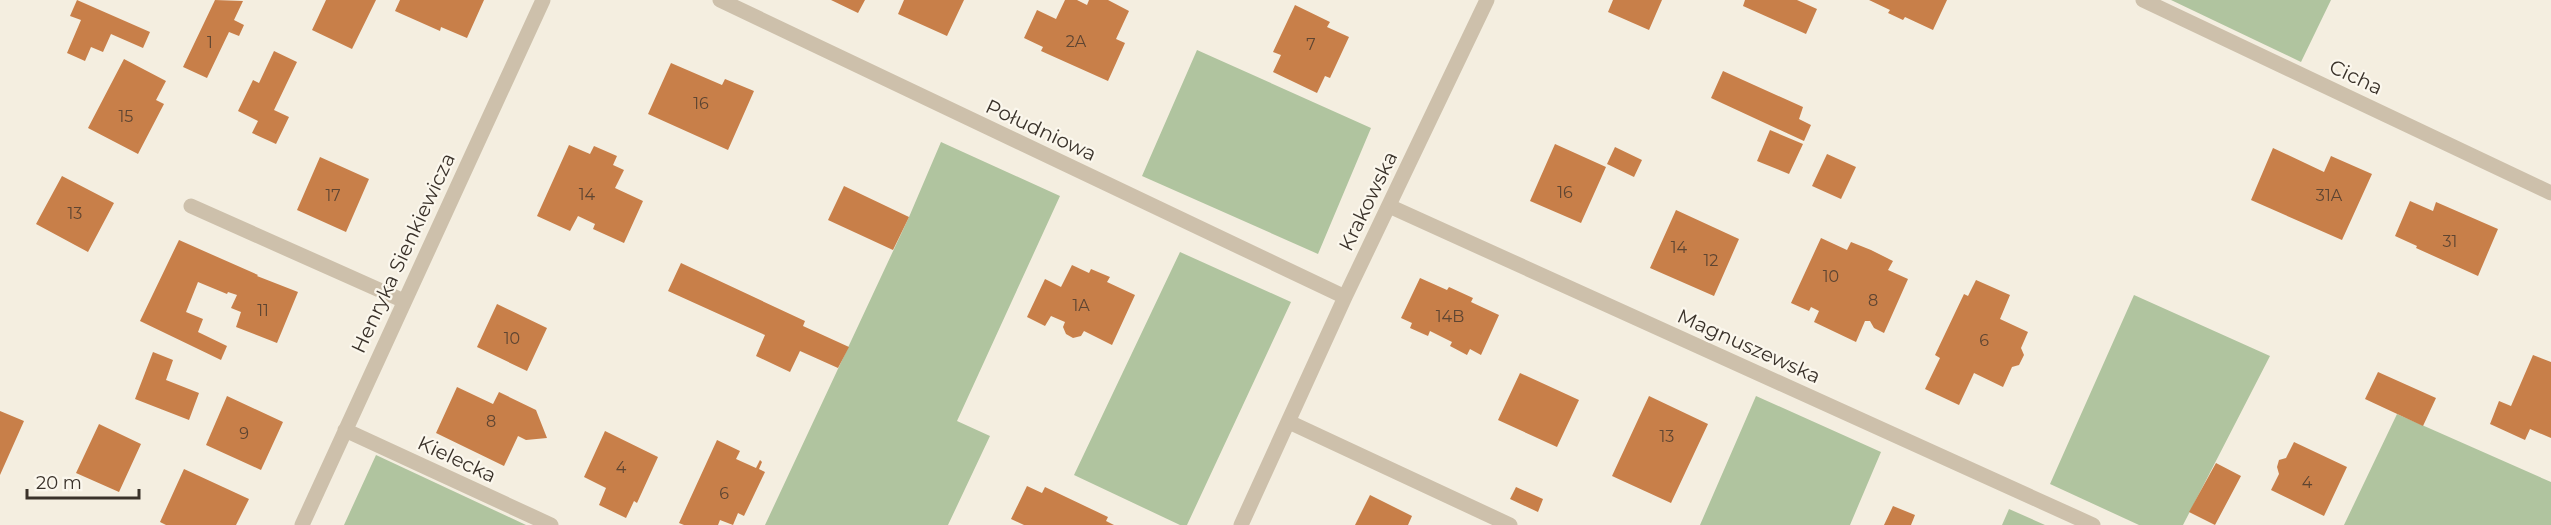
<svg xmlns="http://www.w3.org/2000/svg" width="2551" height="525" font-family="Montserrat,sans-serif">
<rect width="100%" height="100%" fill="#f4eee0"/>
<!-- green -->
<path fill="#b0c49f" d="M2171,0H2331L2301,62Z
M1197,50L1371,128L1318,254L1142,176Z
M941,142L1060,196L957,421L990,436L948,525H765L909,217Z
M1180,252L1291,302L1187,525H1180L1074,475Z
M2134,295L2270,356L2183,525H2139L2050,484Z
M1756,396L1881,452L1850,525H1700Z
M2397,414L2551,482V525H2344Z
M376,455L526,525H344Z
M2009,509L2045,525H2002Z"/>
<!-- building -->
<path fill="#c87f49" d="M77,0L150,32L143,48L111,34L103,52L91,47L85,61L67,53L81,20L70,16Z
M215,0L243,1L234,20L244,25L239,36L229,32L207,78L183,67Z
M326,0H376L352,49L312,30Z
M400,0H484L467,38L441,27L440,31L395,11Z
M831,0H865L858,13Z
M904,0H964L947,36L898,14Z
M1065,0H1077L1087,5L1089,0H1108L1129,11L1116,39L1125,43L1108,81L1041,51L1043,47L1024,38L1037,10L1056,19Z
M1613,0H1662L1649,30L1608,12Z
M1745,0H1797L1817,9L1806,34L1743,6Z
M1869,0H1947L1933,30L1905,17L1903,20L1888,13L1890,10Z
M1295,5L1330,22L1327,27L1349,37L1330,78L1325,76L1317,93L1273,72L1281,55L1273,52Z
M274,51L297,62L274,110L289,117L276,144L252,133L258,121L238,111L253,80L259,83Z
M124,59L166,81L156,100L164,104L138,154L88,128Z
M671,63L722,85L725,79L754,91L728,150L648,114Z
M1723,71L1803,107L1799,119L1811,125L1804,141L1711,98Z
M1770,130L1803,144L1789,174L1757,161Z
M1555,144L1606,167L1581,223L1530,201Z
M569,145L590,154L594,146L617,156L613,165L624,170L615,188L643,201L624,243L593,229L595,224L578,216L570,231L537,216Z
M1615,147L1642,160L1634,177L1607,164Z
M2273,148L2324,172L2331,156L2372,174L2342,240L2251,200Z
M1827,154L1856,167L1841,199L1812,186Z
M320,157L369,179L346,232L297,210Z
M62,176L114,203L88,252L36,224Z
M844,186L909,217L893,250L828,220Z
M2410,201L2433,211L2436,202L2498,229L2478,276L2416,248L2417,246L2395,236Z
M1676,210L1739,239L1714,296L1650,268Z
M1821,238L1847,250L1851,242L1871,250L1893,261L1888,270L1908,279L1884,333L1874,328L1870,321H1865L1856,342L1814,322L1819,311L1811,307L1809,311L1791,303Z
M179,240L258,275L257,276L298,292L277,343L236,327L241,312L231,308L237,295L228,292L227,294L198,282L186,312L203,319L198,332L227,346L221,360L140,321Z
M681,263L805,321L803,326L849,347L838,368L800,351L790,372L756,356L765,335L668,291Z
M1072,265L1089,273L1091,269L1110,277L1107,282L1135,295L1112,345L1084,331L1081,336L1073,338L1066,334L1063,327L1065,322L1051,316L1045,326L1027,317L1045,279L1061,287Z
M1420,278L1447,290L1449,287L1473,298L1471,302L1499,315L1481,355L1470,349L1467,355L1450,346L1452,342L1430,331L1428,336L1410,328L1412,323L1401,318Z
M1976,280L2010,295L2000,319L2028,332L2021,348L2024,355L2019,365L2012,367L2003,387L1974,373L1959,405L1925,389L1940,358L1935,355L1964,294L1968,296Z
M497,304L547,328L527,371L477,347Z
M153,352L173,360L166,380L199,393L189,420L135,399Z
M2533,355L2551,362V438L2530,429L2525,440L2490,424L2499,401L2511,406Z
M2378,372L2436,398L2423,426L2365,399Z
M1520,373L1579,400L1557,447L1498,420Z
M457,387L493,404L499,392L536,410L547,438L526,440L518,436L504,466L436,433Z
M227,396L283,422L261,470L206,445Z
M1649,396L1708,424L1671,503L1612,476Z
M0,411L24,421L0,475Z
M99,424L141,444L119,492L76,473Z
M605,431L658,457L637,503L634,501L626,518L599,505L606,488L584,477Z
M717,440L740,451L736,459L756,468L760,460L762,462L759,469L765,472L744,516L738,513L733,525L720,520L718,525H684L679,523Z
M2294,442L2347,467L2324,516L2271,490L2279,474L2277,467L2279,460L2286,458Z
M2216,463L2241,476L2215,525L2189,512Z
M184,469L249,499L236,525H166L160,522Z
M1027,486L1042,493L1045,487L1108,517L1106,521L1114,525H1024L1011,519Z
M1516,487L1543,499L1538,512L1510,499Z
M1370,495L1412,516L1408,525H1355Z
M1893,506L1915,515L1911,525H1884Z"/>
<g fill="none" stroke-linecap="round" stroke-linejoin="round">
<!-- minor -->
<path stroke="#cdc0ab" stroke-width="15" d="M720,0L1345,297
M2143,0L2551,193
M191,206L404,301
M1389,206L2093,525
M1289,422L1510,525
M345,430L551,525
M302,525L543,0
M1241,525L1345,297L1487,0"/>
</g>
<g text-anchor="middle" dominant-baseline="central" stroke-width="4.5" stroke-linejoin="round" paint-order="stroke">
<!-- number labels -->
<g font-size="16" fill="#5e4532">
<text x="1076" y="41">2A</text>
<text x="210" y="42">1</text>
<text x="1311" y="44">7</text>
<text x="701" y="103">16</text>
<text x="126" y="116">15</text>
<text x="1565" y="192">16</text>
<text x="587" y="194">14</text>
<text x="333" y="195">17</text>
<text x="2329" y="195">31A</text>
<text x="75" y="213">13</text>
<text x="2450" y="241">31</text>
<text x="1679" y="247">14</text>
<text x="1711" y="260">12</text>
<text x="1831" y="276">10</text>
<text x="1873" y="300">8</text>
<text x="1081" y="305">1A</text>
<text x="263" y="310">11</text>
<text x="1450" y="316">14B</text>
<text x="512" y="338">10</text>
<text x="1984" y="340">6</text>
<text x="491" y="421">8</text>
<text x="244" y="433">9</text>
<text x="1667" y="436">13</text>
<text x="621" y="467">4</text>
<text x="2307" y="482">4</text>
<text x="724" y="493">6</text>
</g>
<!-- street labels -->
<g font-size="20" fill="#3a322a" stroke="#fbf7ed">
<text transform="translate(2356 77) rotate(25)">Cicha</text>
<text transform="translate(1041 130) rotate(25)">Południowa</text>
<text transform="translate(1368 201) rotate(-64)">Krakowska</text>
<text transform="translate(403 253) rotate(-65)">Henryka Sienkiewicza</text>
<text transform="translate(1749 346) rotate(24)">Magnuszewska</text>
<text transform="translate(457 459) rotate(25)">Kielecka</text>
</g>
</g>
<!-- scale -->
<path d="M27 489v9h112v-9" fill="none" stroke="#3a322a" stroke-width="3"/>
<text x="36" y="489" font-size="18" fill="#3a322a" stroke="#fbf7ed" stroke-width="4.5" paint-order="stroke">20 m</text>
</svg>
